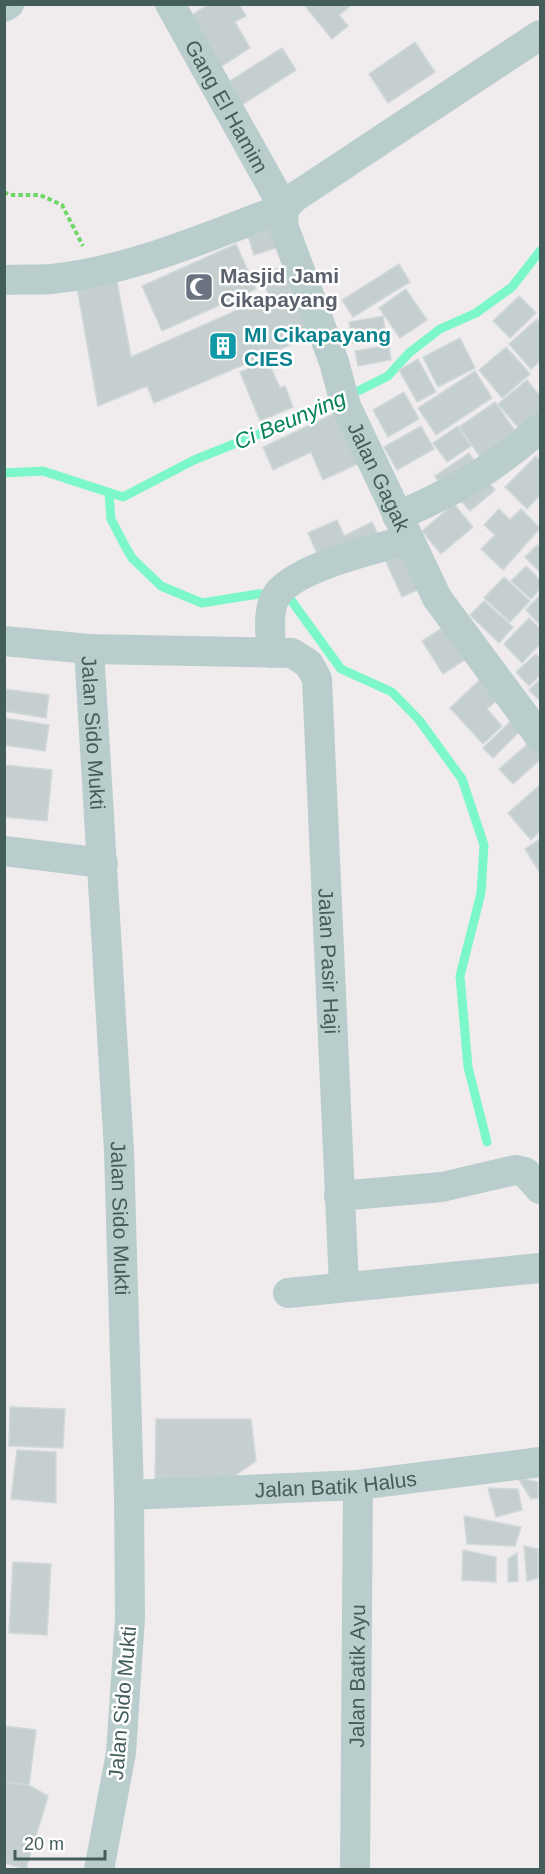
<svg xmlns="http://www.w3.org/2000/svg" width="545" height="1874" font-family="Arial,sans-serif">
<rect width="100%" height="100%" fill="#f0ecee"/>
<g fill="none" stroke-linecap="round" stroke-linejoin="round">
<!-- stream -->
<path stroke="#7cf7ca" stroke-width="9" d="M4,473L43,471L123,497L194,460L324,408L388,376L409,353L440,329L476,313L512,287L540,251
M109,493L111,519L125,546L132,558L161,586L202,603L258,594L288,596L341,669L392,692L419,720L462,779L484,845L481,893L460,976L468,1067L487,1142"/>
</g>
<!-- building -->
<path fill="#c6cfd0" stroke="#d0d8da" stroke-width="1.5" d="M209,4H239L246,16L235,22L250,48L216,70L185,19Z
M307,4H353L339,15L348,26L332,39L305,6Z
M415,42L435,72L388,103L369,74Z
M282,48L296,70L239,107L225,84Z
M270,229L276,248L254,255L248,236Z
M236,244L256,289L162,331L142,286Z
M289,264L316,334L154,403L147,386L98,406L76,282L116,276L131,357L269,296L260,275Z
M399,264L410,282L353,317L342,300Z
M406,289L427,320L400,338L379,308Z
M519,296L536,313L510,338L493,321Z
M383,316L386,337L352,343L349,322Z
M537,319L540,324V361L531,369L509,344Z
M460,338L475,368L438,387L423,357Z
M389,345L391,360L358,366L355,351Z
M506,347L530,374L502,398L479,370Z
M418,359L436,392L417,402L399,370Z
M268,361L280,388L285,386L293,407L260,421L240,372Z
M475,371L492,398L436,435L418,408Z
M527,380L540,396V418L523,433L498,404Z
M404,392L419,419L388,437L373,410Z
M495,402L518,435L483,461L459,427Z
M337,412L360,463L323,480L311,452L273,470L263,447Z
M421,426L434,449L397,470L384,447Z
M458,426L471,446L447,462L433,443Z
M469,453L478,466L443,489L435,476Z
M536,456L540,460V495L527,509L505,487Z
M485,478L495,490L470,511L460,500Z
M454,504L473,527L441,554L422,531Z
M499,509L510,520L521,509L540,528L503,570L481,549L495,535L484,525Z
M337,520L344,536L372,522L379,537L322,565L308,533Z
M537,545L540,548V572L525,557Z
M410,556L424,587L402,597L384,557Z
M526,566L540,580V589L531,599L511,581Z
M504,577L530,601L510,622L484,598Z
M540,595V625L526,610Z
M484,601L513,627L499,643L470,615Z
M529,618L540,629V644L522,663L504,644Z
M448,624L469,657L443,674L422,641Z
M536,654L540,659V675L529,686L516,672Z
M485,675L503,695L487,709L502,726L483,744L450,708Z
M540,679V701L529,690Z
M4,689L49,695L46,718L4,711Z
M517,715L526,725L493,758L483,748Z
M4,718L49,725L45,751L4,745Z
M531,741L540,751V760L513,784L499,769Z
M4,765L52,770L47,821L4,817Z
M540,785V831L531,840L508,813Z
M540,839V873L525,849Z
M10,1407L65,1409L63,1448L9,1446Z
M156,1419H251L256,1461L230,1479L155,1481Z
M17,1450L56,1452V1503L11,1499Z
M518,1478L538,1482V1498L531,1499Z
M488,1488L518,1489L522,1510L496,1517Z
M464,1516L521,1527L515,1546L467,1544Z
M524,1546L538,1549V1578L527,1581Z
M463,1550L496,1557V1582L462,1580Z
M517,1553L518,1581L508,1582V1559Z
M13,1562L51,1564L47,1635L9,1633Z
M4,1726L36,1730L29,1785L4,1782Z
M4,1782L29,1785L48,1796L26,1869L4,1863Z"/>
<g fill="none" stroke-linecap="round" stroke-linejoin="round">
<!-- path -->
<path stroke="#6fd668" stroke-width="4" stroke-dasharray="4.5 3" stroke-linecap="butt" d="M4,192L10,195H40L62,205L83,246"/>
<!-- minor -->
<g stroke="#b9cecc" stroke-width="30">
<path id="s1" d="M170,4L284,208"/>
<path d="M4,7L9,4"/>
<path id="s2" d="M540,35L295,197L284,208L283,225L334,362L346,406L437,598L540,737"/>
<path d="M4,280C20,279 35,280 51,279C131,271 209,236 284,208"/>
<path d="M397,516C449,495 499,465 540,428"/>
<path id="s3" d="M4,641L89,649L292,653L309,664L317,679L344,1286"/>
<path id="s4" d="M89,649L119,1151L129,1495L130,1618L121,1753L99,1870"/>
<path d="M271,653C271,636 267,613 275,598C290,568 376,549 408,540"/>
<path d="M4,851L103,863"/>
<path d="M339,1196L442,1187L515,1170L525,1172L540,1189"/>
<path d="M288,1293L540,1268"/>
<path id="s5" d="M129,1495L358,1485L540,1462"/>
<path id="s6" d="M355,1870L358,1485"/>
</g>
</g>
<!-- icons -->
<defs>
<g id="mosque-square" transform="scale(1.5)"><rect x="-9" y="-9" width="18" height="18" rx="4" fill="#6b7280" stroke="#fff"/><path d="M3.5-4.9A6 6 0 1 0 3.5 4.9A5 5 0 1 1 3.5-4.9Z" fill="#fff"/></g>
<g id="building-square" transform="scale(1.5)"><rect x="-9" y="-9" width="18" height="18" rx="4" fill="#0f9aa8" stroke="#fff"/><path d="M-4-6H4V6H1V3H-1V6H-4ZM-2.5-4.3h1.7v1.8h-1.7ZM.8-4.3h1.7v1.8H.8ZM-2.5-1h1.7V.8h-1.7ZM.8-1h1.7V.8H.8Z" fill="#fff"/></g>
</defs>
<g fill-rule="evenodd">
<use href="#mosque-square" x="199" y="287"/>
<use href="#building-square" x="223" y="346"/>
</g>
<g text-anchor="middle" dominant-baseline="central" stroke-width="5" stroke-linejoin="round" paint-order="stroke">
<!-- street labels -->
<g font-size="21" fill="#435d5a" stroke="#fff">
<text stroke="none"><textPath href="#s1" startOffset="117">Gang El Hamim</textPath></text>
<text stroke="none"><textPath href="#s2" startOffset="596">Jalan Gagak</textPath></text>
<text stroke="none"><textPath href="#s4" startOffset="84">Jalan Sido Mukti</textPath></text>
<text stroke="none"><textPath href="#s3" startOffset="608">Jalan Pasir Haji</textPath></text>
<text stroke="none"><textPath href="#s4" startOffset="570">Jalan Sido Mukti</textPath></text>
<text stroke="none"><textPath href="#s5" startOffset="207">Jalan Batik Halus</textPath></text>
<text stroke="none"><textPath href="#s6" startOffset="194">Jalan Batik Ayu</textPath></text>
<text transform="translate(122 1703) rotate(-85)">Jalan Sido Mukti</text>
</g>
<!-- worship labels -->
<g font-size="21" font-weight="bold" fill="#5b616d" stroke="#fff" text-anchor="start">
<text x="220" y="275">Masjid Jami<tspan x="220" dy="24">Cikapayang</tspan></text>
</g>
<!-- culture labels -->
<g font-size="21" font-weight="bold" fill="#0d838f" stroke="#fff" text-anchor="start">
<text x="244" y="334">MI Cikapayang<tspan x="244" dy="24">CIES</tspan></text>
</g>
<!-- water labels -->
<g font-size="22" font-style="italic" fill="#058255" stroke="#fff">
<text transform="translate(290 420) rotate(-23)">Ci Beunying</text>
</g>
</g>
<!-- border -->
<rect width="545" height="1874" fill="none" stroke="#435d5a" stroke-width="12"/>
<!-- scale -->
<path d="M15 1850v9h90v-9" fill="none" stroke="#435d5a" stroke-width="3"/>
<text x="24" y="1850" font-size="18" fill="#435d5a" stroke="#ffffff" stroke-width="4.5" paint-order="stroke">20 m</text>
</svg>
